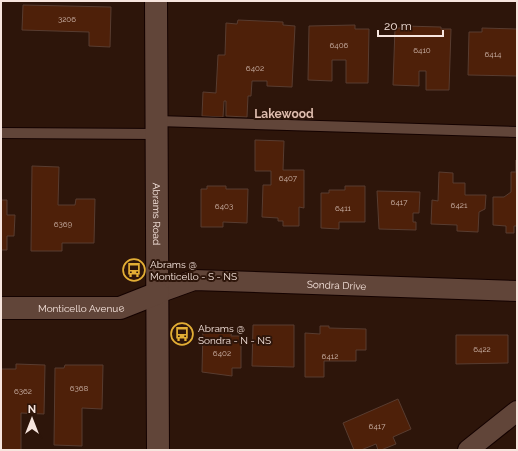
<svg xmlns="http://www.w3.org/2000/svg" width="518" height="451" font-family="Raleway,sans-serif">
<rect width="100%" height="100%" fill="#2d150a"/>
<!-- building -->
<path fill="#4e2009" stroke="#583c30" d="M23,5L111,7L110,47L89,46V32L22,30Z
M238,20L283,22V25L295,26L292,87L267,86V81H252L251,96H248L247,117L226,116V101H224L223,117L202,116L203,92L216,93L218,55H225L226,23L237,24Z
M355,25V29H369L368,83H346V60H332V81L308,80L309,26Z
M404,26L441,27V29H451L449,90H426V71H419V86L393,85L395,28H404Z
M482,28L517,29V76L468,75L469,32H482Z
M255,140L284,141L283,170H304V208L299,207V226H283V221H278V218L262,217L263,185H271V171H255Z
M516,160L517,226H514V233H506V226L493,225V197H504L511,192V172H516Z
M32,166L59,167L58,205H75L76,199H95L94,243H62V251H31Z
M439,172L453,173V183H465V195H486L485,209L479,212L478,232L457,231V225L431,224L432,200L438,201Z
M207,186H226V189H248L247,223L223,222V227H201V189H207Z
M345,186H365V222H339V229L321,228V193H329V190H345Z
M377,191L420,192L419,213H413V222H416V230L379,229Z
M1,200H7V215H15L14,236H7V250H1Z
M253,325H294V367L252,366Z
M320,326H329V328L366,329V350H356V361H324V377H305V333L320,334Z
M203,328L232,329L231,336H241V368H232V376L202,372Z
M456,335H508V363L456,364Z
M16,364L45,365L44,414L21,413V450H1V369H16Z
M65,365H103L102,409L82,408V446L54,445L55,368H64Z
M398,399L411,429L393,437L396,444L381,450H378L376,444L361,450H354L343,423Z"/>
<g fill="none" stroke-linecap="round" stroke-linejoin="round">
<!-- lane casing -->
<g stroke="#140200" stroke-width="12">
<path id="lane" d="M157,121L517,132
M1,133L157,134"/>
</g>
<!-- street casing -->
<g stroke="#140200" stroke-width="22">
<g id="street">
<path id="s1" d="M158,293L194,280L517,291"/>
<path d="M468,450L517,411"/>
</g>
</g>
<!-- secondary casing -->
<g stroke="#140200" stroke-width="24">
<g id="secondary">
<path id="s2" d="M156,1L158,450"/>
<path id="s3" d="M1,308H120L158,293"/>
</g>
</g>
<!-- lane -->
<use href="#lane" stroke="#614539" stroke-width="10"/>
<!-- street -->
<use href="#street" stroke="#614539" stroke-width="20"/>
<!-- secondary -->
<use href="#secondary" stroke="#614539" stroke-width="22"/>
</g>
<!-- icons -->
<defs>
<g id="bus-ring" transform="scale(1.15)"><circle r="9.5" fill="#2d150a" stroke="#e3ae35" stroke-width="1.5"/><path d="M-5-6H5V4H4V6H2V4H-2V6H-4V4H-5ZM-3.5-4V0h7V-4ZM-3.5 1.2v1.5H-2V1.2ZM2 1.2v1.5H3.5V1.2Z" fill="#e3ae35"/></g>
</defs>
<g fill-rule="evenodd">
<use href="#bus-ring" x="134" y="270"/>
<use href="#bus-ring" x="182" y="334"/>
</g>
<g text-anchor="middle" dominant-baseline="central" stroke-width="4" stroke-linejoin="round" paint-order="stroke">
<!-- number labels -->
<g font-size="8" fill="#cdb4a9">
<text x="67" y="19">3206</text>
<text x="339" y="45">6406</text>
<text x="422" y="50">6410</text>
<text x="493" y="54">6414</text>
<text x="255" y="68">6402</text>
<text x="288" y="178">6407</text>
<text x="399" y="202">6417</text>
<text x="459" y="205">6421</text>
<text x="224" y="206">6403</text>
<text x="343" y="208">6411</text>
<text x="63" y="224">6369</text>
<text x="482" y="349">6422</text>
<text x="222" y="353">6402</text>
<text x="330" y="356">6412</text>
<text x="79" y="388">6368</text>
<text x="23" y="391">6362</text>
<text x="377" y="426">6417</text>
</g>
<!-- street labels -->
<g font-size="10" fill="#f7e5de" stroke="#2d150a">
<text stroke="none"><textPath href="#s2" startOffset="213">Abrams Road</textPath></text>
<text stroke="none"><textPath href="#s1" startOffset="181">Sondra Drive</textPath></text>
<text stroke="none"><textPath href="#s3" startOffset="80">Monticello Avenue</textPath></text>
</g>
<!-- poi labels -->
<g font-size="10" fill="#f7e5de" stroke="#2d150a" text-anchor="start">
<text x="150" y="264">Abrams @<tspan x="150" dy="12">Monticello - S - NS</tspan></text>
<text x="198" y="328">Abrams @<tspan x="198" dy="12">Sondra - N - NS</tspan></text>
</g>
<!-- quarter labels -->
<g font-size="12" font-weight="bold" fill="#debcae" stroke="#2d150a">
<text x="284" y="114">Lakewood</text>
</g>
</g>
<!-- border -->
<rect width="518" height="451" fill="none" stroke="#f7e5de" stroke-width="4"/>
<!-- north arrow -->
<g transform="translate(32 419)" stroke="#2d150a" stroke-width="3" paint-order="stroke">
<path d="M0-3L7 15L0 10L-7 15Z" fill="#f7e5de"/>
<text y="-6" font-size="11" font-weight="bold" text-anchor="middle" fill="#f7e5de">N</text>
</g>
<!-- scale -->
<path d="M378 30v6h65v-6" fill="none" stroke="#f7e5de" stroke-width="2"/>
<text x="384" y="30" font-size="12" fill="#f7e5de" stroke="#2d150a" stroke-width="3" paint-order="stroke">20 m</text>
</svg>
